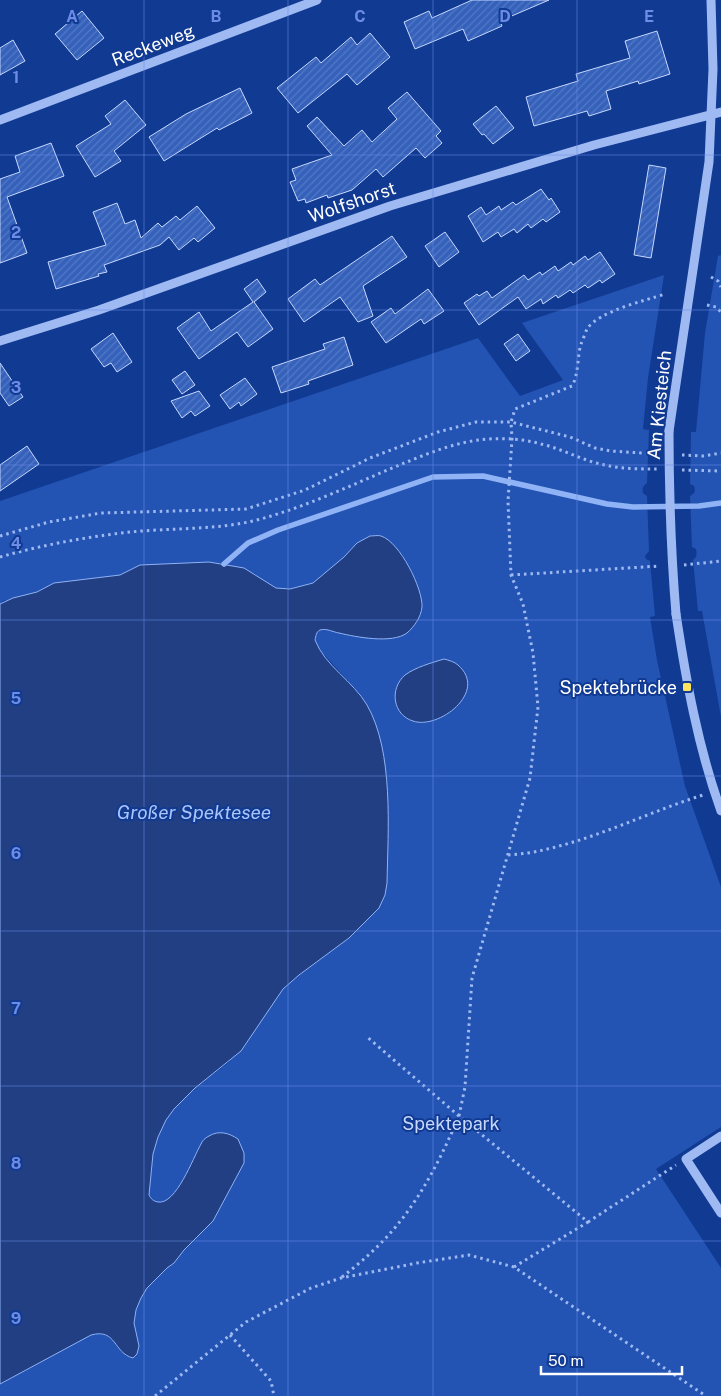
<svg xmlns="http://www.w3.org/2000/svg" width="721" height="1396" font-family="'Public Sans',sans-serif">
<defs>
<pattern id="building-hatch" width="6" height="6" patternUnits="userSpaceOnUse" patternTransform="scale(1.25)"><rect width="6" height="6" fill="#3561bb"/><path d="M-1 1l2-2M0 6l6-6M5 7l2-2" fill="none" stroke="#5379c5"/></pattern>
</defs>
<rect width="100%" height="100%" fill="#113a93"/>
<!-- green -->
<path fill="#2353b3" d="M721,255V717L702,611H698L693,560C697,557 697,554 696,549L692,547L690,496C695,493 696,491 694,486L690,484L691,432H696L705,333L718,256Z
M664,275L648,378L643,429L649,430L647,483C643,486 642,488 643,493L647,496L649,551L645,556L646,559L650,561L655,616L650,617L657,660L685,786L721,887V1127L656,1169L721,1268V1396H0V1384L91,1335C107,1331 113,1339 121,1351L138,1339L136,1335L134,1323L136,1310L141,1298L147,1288L167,1268L174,1263L184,1250L213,1221L244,1163L232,1135C209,1128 203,1140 195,1158C190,1169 177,1194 167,1200C163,1202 160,1202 156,1202L151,1200L149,1195L153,1154L158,1137L166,1120L174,1109L195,1088L229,1062L283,989L299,975L349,938L379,908L388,831L387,779L383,752L359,693L318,648L315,640L316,634L320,630L326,629L354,636L379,639L395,638L422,606L411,570L402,555L391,543L381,536H370L357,543L344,557L313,583L290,589L276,588L265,583L255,574L224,564L209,562L140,565L120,575L54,583L37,592L3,601L0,604V501L478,338L520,396L563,380L522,323Z"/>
<!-- water -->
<path fill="#213f82" stroke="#90b3f6" d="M370,536C373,536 379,535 381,536C400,542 423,589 422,607C421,617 414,627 407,633C392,644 356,637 339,633C333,632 326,628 320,630C316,632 316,636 315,640C325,666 353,681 367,705C394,752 388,830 387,883L385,895L379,908L349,938L299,975L283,989L241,1051L195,1088L174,1109L166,1120L158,1137L153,1154L149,1195C151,1199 153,1201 158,1202C176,1205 193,1158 201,1144C202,1141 205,1138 209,1136C219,1130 229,1133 238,1139L244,1153V1163L213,1221L184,1250L174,1263L167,1268L147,1288L141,1298L136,1310L134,1323L139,1346L137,1354L133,1358C113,1353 117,1328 91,1335L0,1384V604L13,598L37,592L54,583L120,575L140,565L209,562L244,568L276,588L290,589L313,583L344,557L357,543Z
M444,659C448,660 455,662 458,665C489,692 438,730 413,721C393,715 389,689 405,675C416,667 431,663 444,659Z"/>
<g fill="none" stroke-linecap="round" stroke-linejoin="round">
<!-- stream -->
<path stroke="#90b3f6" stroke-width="5.5" d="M224,564L248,543L278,530L433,477L483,476L607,504L633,507L699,506L721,503"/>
</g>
<!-- building -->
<path fill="url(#building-hatch)" stroke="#c6d8fd" d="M472,0H549L500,21L502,26L468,41L463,29L415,49L404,22L429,11L432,18Z
M82,11L104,38L77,60L55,34Z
M657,31L670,74L639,84L638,81L606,91L611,109L589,116L587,111L534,126L526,97L578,81L576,74L630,58L625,41Z
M370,33L390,57L357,85L347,74L298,113L277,88L316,57L321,63L351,37L357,45Z
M13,40L25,61L0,75V48Z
M240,88L252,113L219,130L217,128L164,161L149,137L186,114Z
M407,92L441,131L436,136L442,143L425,158L416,148L383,177L376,169L352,190L328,198L327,195L306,203L305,199L298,201L290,182L296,180L292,169L332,155L307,126L317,117L344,146L362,130L372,142L397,119L388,108Z
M125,100L146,125L114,151L121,161L95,177L76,146L111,124L105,116Z
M496,106L514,128L493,144L484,134L482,135L473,124Z
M51,143L64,176L7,197L27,253L0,263V179L20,172L15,156Z
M649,165L666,168L651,258L634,255Z
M541,189L549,200L551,198L560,212L546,222L543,219L531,228L528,224L517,233L514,229L501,237L498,232L483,242L468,216L481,207L486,215L499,206L501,210L513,202L516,205Z
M117,203L125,224L135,220L141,238L158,223L162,227L176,216L180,220L197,206L215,228L198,242L194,238L179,250L169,237L160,245L104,265L107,272L98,274L99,276L56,289L48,262L106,245L93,212Z
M445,232L459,252L439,267L425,246Z
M392,236L407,257L363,286L373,316L358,322L340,297L304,322L288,299L315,279L320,285Z
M600,252L615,274L602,283L600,280L588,288L585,285L573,293L570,290L558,298L556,295L543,304L541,299L526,309L518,297L479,325L464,303L477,294L479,296L487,291L492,298L524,275L528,280L540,272L542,275L555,266L558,271L571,262L573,265L585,256L588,260Z
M257,279L266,292L254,302L273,329L248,347L237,332L199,359L177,328L199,312L211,331L253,302L244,289Z
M428,289L444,311L424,324L421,319L386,343L371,322L391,308L395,314Z
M113,333L132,362L117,372L111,363L104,367L91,349Z
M518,334L530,351L516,361L504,344Z
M344,337L353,365L308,381L309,384L281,393L272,367L325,349L323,344Z
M0,363L23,397L9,406L0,393Z
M185,371L195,385L182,394L172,380Z
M245,378L257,394L241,406L239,402L230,409L220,395Z
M199,391L210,406L195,416L191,411L182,418L171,401Z
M27,446L39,464L0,491V465Z"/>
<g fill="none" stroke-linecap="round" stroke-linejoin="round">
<!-- path -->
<path stroke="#9fbaf3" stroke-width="3" stroke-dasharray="2.5 4" stroke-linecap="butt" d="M711,277L718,281L721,287
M707,305L716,307L721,312
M682,455L703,456L721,453
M682,470L721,471
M0,536L49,522L101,513L246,509L305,490L370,458L438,432L476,422H511L570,437L595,448L611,451L656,454
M0,557C42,545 86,537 130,532C170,528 214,530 253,521C305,508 353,484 402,464C429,453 458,441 488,439C506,438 524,439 541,444C563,449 583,461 605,465C622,469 641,469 658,469
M684,565L721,561
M511,575L660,566
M508,855C520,854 532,853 543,850C598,838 649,812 703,795
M588,1222L676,1165
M514,1267L588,1222L459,1116L465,1087L472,978L530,778L538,707L533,653L523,604L511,575L508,501L512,439L511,422L515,409L572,386C579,374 577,357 581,344C583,340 585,333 587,329C599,311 644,301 665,294
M342,1277C355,1267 368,1256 380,1244C416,1208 439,1163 459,1116L366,1036
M230,1335L271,1381L274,1396
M155,1396L246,1322L311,1288L341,1278L417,1263L469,1255L514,1267L706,1396"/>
<!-- minor -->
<path stroke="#9fbaf3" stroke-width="9" d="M0,120L317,0
M0,341L99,310L390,206L594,145L721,112
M669,431L709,162L713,69L711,0
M676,614C686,680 698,747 721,811
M721,1136L686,1159L721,1213"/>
<!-- minor-bridge -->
<path stroke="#9fbaf3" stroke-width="9" d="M669,431C669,492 671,553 676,614"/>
</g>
<!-- grid -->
<path fill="none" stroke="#6c8ce6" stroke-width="1" stroke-opacity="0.55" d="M144,0V1396M288,0V1396M433,0V1396M577,0V1396M0,155H721M0,310H721M0,465H721M0,620H721M0,776H721M0,931H721M0,1086H721M0,1241H721"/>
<!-- markers -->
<rect fill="#ffe460" stroke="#113a93" stroke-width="2" x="682" y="682" width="10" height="10" rx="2.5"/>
<g text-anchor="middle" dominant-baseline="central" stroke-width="4" stroke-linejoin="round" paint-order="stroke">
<!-- street labels -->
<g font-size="18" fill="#fff" stroke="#113a93">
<text transform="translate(153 45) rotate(-21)">Reckeweg</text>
<text transform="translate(352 202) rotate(-19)">Wolfshorst</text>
<text transform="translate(659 405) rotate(-84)">Am Kiesteich</text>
</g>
<!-- poi labels -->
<g font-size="18" fill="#fff" stroke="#113a93" text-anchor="end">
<text x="677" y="687">Spektebrücke</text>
</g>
<!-- park labels -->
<g font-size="18" fill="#c6d8fd" stroke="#113a93">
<text x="451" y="1123">Spektepark</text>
</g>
<!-- water labels -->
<g font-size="19" font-style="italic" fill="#abc5fa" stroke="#113a93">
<text x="194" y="812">Großer Spektesee</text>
</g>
</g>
<g font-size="16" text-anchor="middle" font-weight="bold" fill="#6c8ce6" stroke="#113a93" stroke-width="4" stroke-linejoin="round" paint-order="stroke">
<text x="72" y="22">A</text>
<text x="216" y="22">B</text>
<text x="360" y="22">C</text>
<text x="505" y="22">D</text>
<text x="649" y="22">E</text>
<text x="16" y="83">1</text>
<text x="16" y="238">2</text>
<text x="16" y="393">3</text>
<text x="16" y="549">4</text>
<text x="16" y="704">5</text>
<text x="16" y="859">6</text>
<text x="16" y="1014">7</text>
<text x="16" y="1169">8</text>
<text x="16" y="1324">9</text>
</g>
<!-- scale -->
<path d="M541 1366v8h141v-8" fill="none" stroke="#ffffff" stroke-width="2.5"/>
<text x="548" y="1366" font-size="15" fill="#ffffff" stroke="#113a93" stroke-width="4" paint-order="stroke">50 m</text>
</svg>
